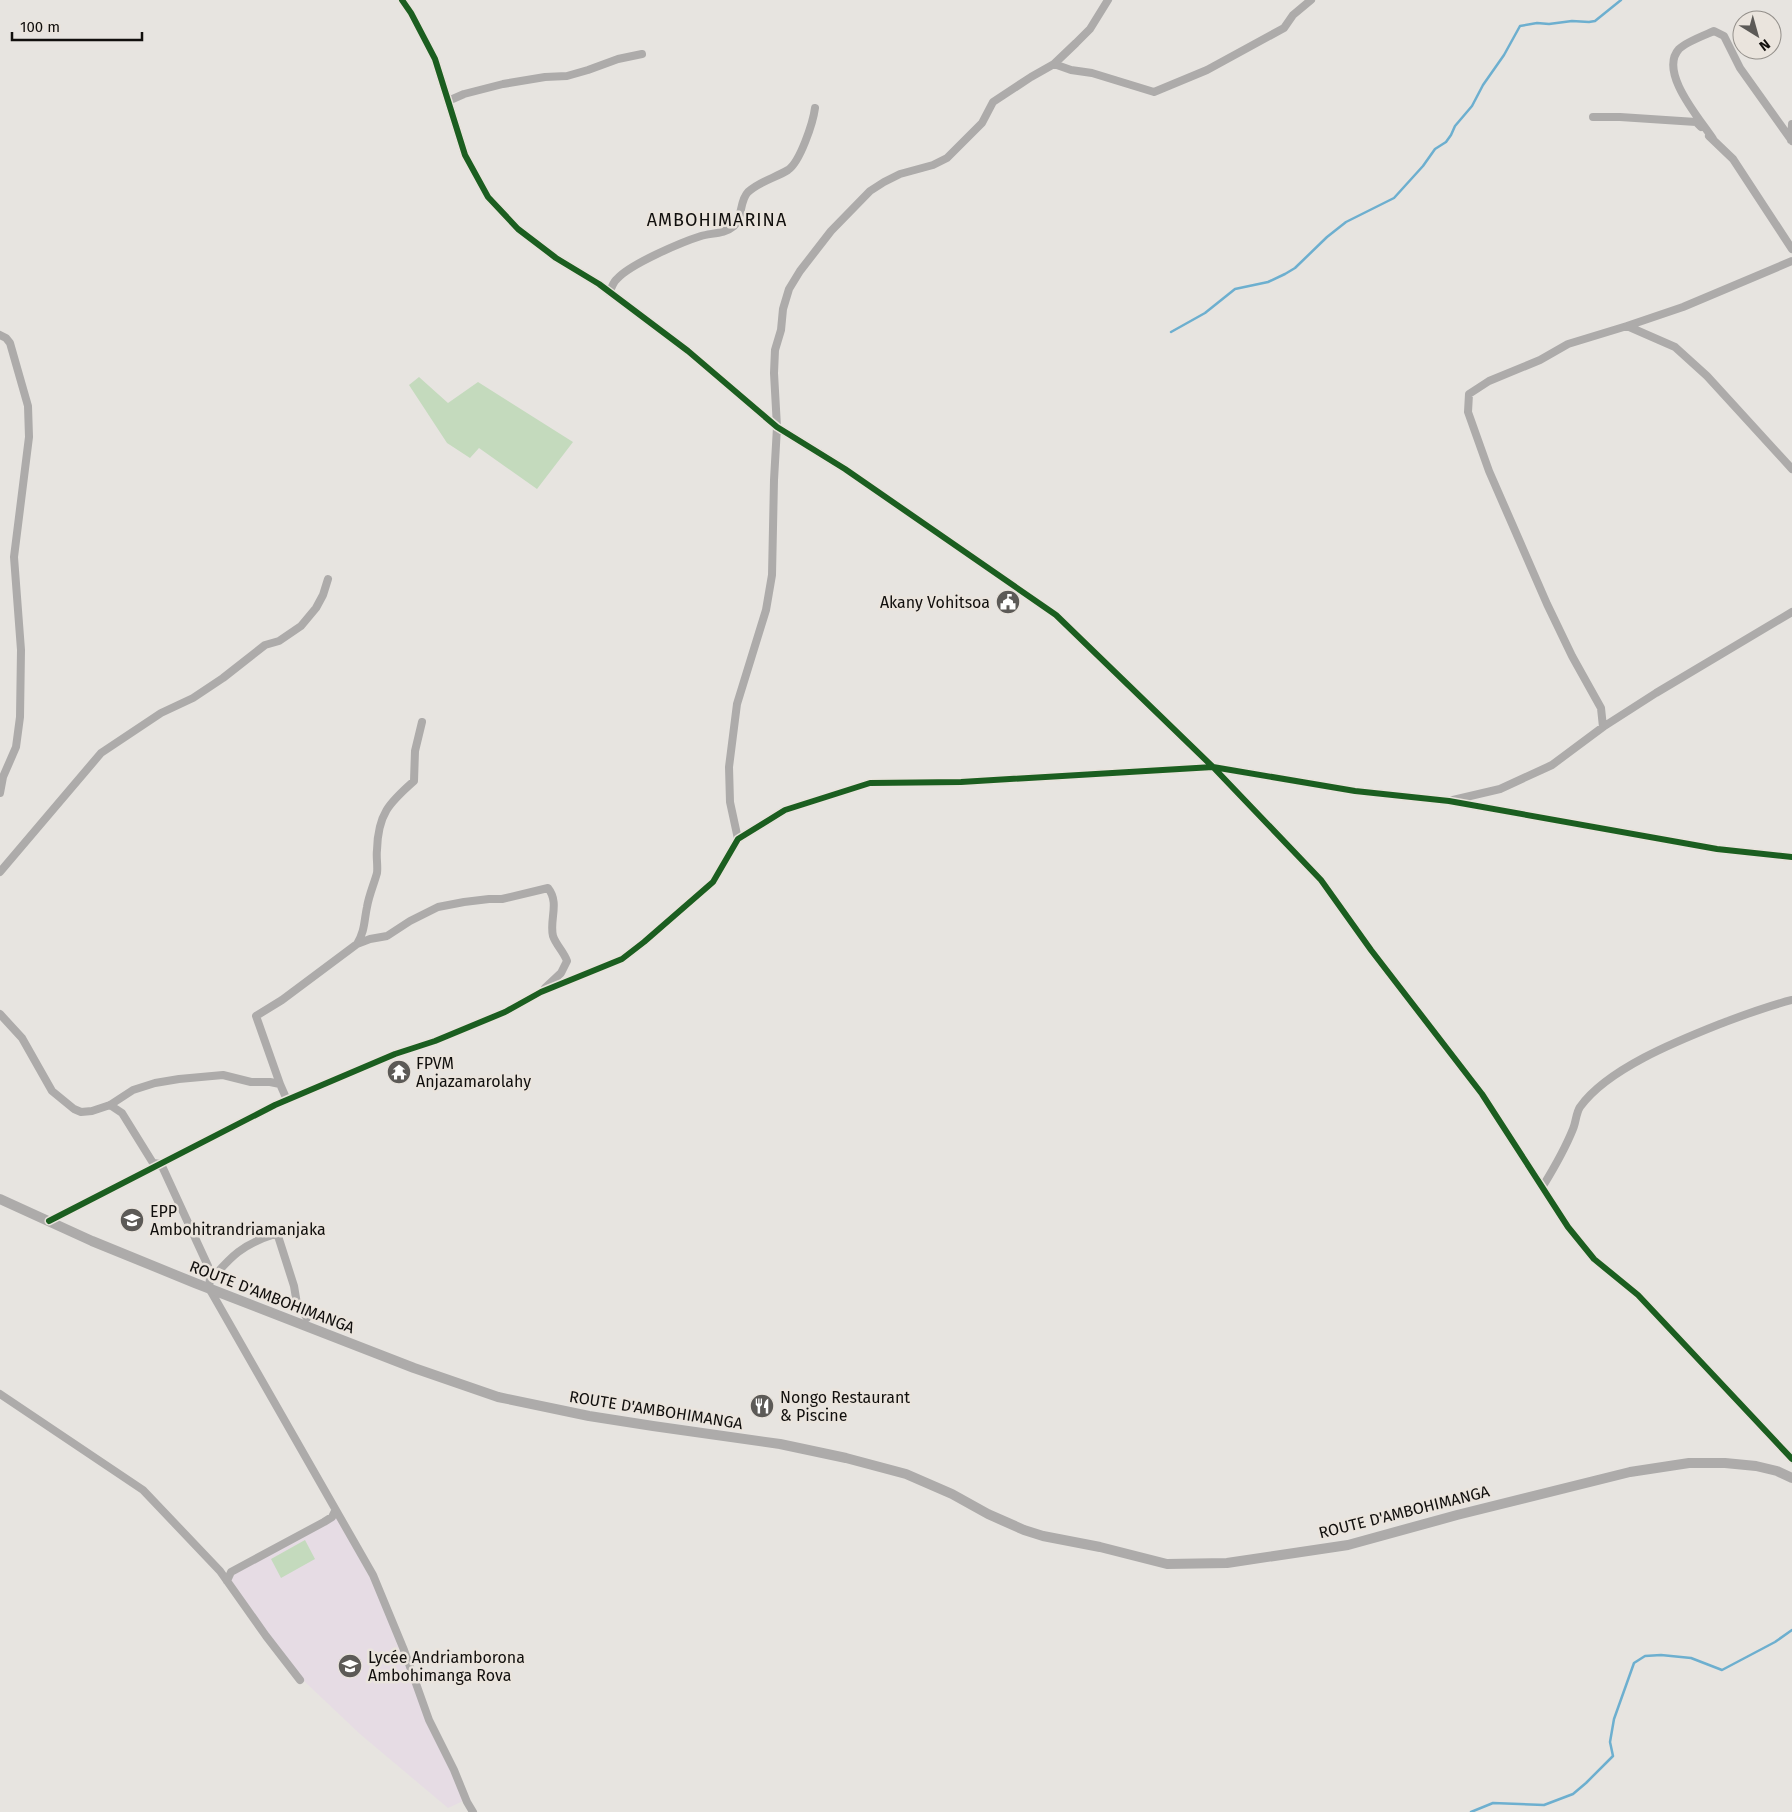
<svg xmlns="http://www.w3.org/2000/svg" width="1792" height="1812" font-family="'Fira Sans',sans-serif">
<rect width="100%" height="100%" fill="#e7e4e0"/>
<!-- education -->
<path fill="#e6dce4" d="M335,1516L369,1573L463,1801L448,1808L360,1734L304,1681L281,1652L231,1580L232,1576L249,1563Z"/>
<!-- green -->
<path fill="#c4dabd" d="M419,377L448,403L478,382L573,442L537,489L479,448L470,458L447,443L409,385Z
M305,1540L315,1559L281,1578L271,1559Z"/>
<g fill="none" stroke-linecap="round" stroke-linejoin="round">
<!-- stream -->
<path stroke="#6dafcf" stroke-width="2.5" d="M1171,332L1205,313L1235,289L1268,282L1285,274L1295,268L1327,237L1346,222L1394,198L1423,166L1435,149L1446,142L1451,135L1455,126L1472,106L1483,85L1504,55L1520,26L1537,23L1549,24L1572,21L1589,22L1595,21L1621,0
M1471,1812L1493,1803L1544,1805L1573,1794L1586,1783L1613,1756L1610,1742L1614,1719L1634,1663L1645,1656L1661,1655L1691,1658L1722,1670L1775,1642L1792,1630"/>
<!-- minor -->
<path stroke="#adabaa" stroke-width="8" d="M402,0L411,13L435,59L465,155L488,197L518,229L556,258L599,284L688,351L777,427L845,469L1056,615L1213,767L1321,880L1371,950L1482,1094L1568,1227L1594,1259L1638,1295L1792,1459
M1054,64L1071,70L1092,73L1154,92L1207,70L1284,28L1293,15L1311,0
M448,101L464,94L503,84L545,77L567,76L588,70L618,59L642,54
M1593,117H1620L1696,122L1701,127
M1709,136L1733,159L1792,249
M1713,139C1700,119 1658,72 1679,49C1686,42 1705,35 1714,31L1724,36L1740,68L1792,141
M1791,140L1792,124
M609,292C612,288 613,282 617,279C630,264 682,242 701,236C711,233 725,234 734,226C743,218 739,201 748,192C760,181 775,178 788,170C800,162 813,123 815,108
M1627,326L1683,307L1792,261
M0,335L6,338L10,343L28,406L29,437L14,557L21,650L20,717L16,747L3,777L0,793
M1603,727L1601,708L1572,656L1547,604L1489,471L1468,412L1469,394L1489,381L1540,360L1568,344L1627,326L1675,347L1707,376L1792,469
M1453,800L1500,789L1552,765L1603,727L1656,693L1792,612
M738,839L730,802L729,767L737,704L766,610L772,575L774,480L777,427L774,373L775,350L781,330L783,309L789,289L800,271L831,231L870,191L884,182L900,174L933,165L947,158L982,123L993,102L1031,77L1054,64L1076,43L1090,29L1108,0
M0,872L101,753L161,713L193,698L223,678L265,645L279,641L301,626L316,608L323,595L328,579
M357,944L370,939L387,936L410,921L438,907L464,902L489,899H502L548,888C560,903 549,920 553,936C556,945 564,952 567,961L561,973L545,988
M0,1014L22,1038L52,1091L74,1109L81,1112L92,1111L110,1105L133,1090L155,1083L179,1079L223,1075L251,1082H270L280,1084L287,1100
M280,1084L256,1016L282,1000L357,944C365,931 364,921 367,907C369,895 374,884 377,873C378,866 376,857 377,850C378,814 389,803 414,781L415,751L422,722
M110,1105L122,1113L153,1163L161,1164L208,1266L210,1278L209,1288L373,1575L404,1650L429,1720L454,1770L467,1802L473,1812
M1543,1186C1554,1168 1565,1149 1573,1129C1576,1122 1576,1113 1580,1107C1607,1069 1677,1041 1720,1024C1744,1015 1767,1006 1792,1000
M49,1221L275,1105L395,1054L435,1041L505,1012L541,992L622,959L644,942L713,882L738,839L785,810L870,783L961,782L1213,767L1355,791L1449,801L1717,849L1792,857
M210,1281C231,1256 243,1244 275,1234L278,1236L294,1286L297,1304L307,1318
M0,1394L143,1490L220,1571L266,1636L300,1680
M227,1581L231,1572L324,1522L332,1517L335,1511"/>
<!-- tertiary -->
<path stroke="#adabaa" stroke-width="10" d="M0,1199L92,1241L195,1283L414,1368L498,1397L589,1416L653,1426L780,1444L846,1458L906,1474L952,1494L988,1514L1024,1530L1043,1536L1100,1547L1167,1564L1227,1563L1348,1545L1457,1515L1630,1472L1689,1463H1725L1756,1466L1777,1471L1792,1478"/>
<!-- cycleway casing -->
<g stroke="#eae4dd" stroke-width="9">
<path id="cycleway" d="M402,0L411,13L435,59L465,155L488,197L518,229L556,258L599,284L688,351L777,427L845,469L1056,615L1213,767L1321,880L1371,950L1482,1094L1568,1227L1594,1259L1638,1295L1792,1459
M49,1221L275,1105L395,1054L435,1041L505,1012L541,992L622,959L644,942L713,882L738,839L785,810L870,783L961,782L1213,767L1355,791L1449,801L1717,849L1792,857"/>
</g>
<!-- cycleway -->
<use href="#cycleway" stroke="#1b5e20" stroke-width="6"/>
</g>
<!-- icons -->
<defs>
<g id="civic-disc" transform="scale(1.25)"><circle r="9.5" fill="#5c5a57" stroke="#eae4dd"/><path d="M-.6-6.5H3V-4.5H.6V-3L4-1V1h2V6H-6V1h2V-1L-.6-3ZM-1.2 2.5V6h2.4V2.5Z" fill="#fff"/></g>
<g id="temple-disc" transform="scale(1.25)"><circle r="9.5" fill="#5c5a57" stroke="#eae4dd"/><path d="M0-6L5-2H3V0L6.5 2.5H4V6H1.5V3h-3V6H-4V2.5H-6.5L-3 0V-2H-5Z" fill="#fff"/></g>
<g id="school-disc" transform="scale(1.25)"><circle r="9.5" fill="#5c5a57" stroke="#eae4dd"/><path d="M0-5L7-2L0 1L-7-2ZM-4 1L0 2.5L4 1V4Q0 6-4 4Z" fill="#fff"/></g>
<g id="restaurant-disc" transform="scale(1.25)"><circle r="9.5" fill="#5c5a57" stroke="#eae4dd"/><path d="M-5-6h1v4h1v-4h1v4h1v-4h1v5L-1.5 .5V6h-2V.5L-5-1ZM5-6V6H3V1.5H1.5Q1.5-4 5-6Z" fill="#fff"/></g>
</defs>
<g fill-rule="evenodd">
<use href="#civic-disc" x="1008" y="602"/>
<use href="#temple-disc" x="399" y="1072"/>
<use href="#school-disc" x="132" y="1220"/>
<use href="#restaurant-disc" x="762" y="1406"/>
<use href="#school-disc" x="350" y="1666"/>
</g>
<g text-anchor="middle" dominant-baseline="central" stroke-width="5" stroke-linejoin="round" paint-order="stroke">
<!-- poi labels -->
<g font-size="16" fill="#110f0d" stroke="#eae4dd" text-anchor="start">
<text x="990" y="602" text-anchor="end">Akany Vohitsoa</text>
<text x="416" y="1063">FPVM<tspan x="416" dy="18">Anjazamarolahy</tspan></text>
<text x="150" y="1211">EPP<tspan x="150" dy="18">Ambohitrandriamanjaka</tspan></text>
<text x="780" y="1397">Nongo Restaurant<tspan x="780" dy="18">&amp; Piscine</tspan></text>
<text x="368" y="1657">Lycée Andriamborona<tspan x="368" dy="18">Ambohimanga Rova</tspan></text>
</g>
<!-- street labels -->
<g font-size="16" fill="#110f0d" stroke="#eae4dd">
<text transform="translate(272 1297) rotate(21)">ROUTE D'AMBOHIMANGA</text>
<text transform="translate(656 1410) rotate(9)">ROUTE D'AMBOHIMANGA</text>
<text transform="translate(1404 1512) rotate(-14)">ROUTE D'AMBOHIMANGA</text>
</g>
<!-- neighbourhood labels -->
<g font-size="18" letter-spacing="1" fill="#110f0d" stroke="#eae4dd">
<text x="717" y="220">AMBOHIMARINA</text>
</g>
</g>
<!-- north arrow -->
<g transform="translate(1757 35) rotate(143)"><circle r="24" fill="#eae4dd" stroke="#938f8a"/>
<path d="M0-4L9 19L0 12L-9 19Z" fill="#5c5a57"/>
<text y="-8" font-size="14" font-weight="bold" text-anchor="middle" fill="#110f0d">N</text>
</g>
<!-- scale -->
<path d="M12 32v8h130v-8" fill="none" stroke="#110f0d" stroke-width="2.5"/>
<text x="20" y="32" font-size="15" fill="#110f0d" stroke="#eae4dd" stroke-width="4" paint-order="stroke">100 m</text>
</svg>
